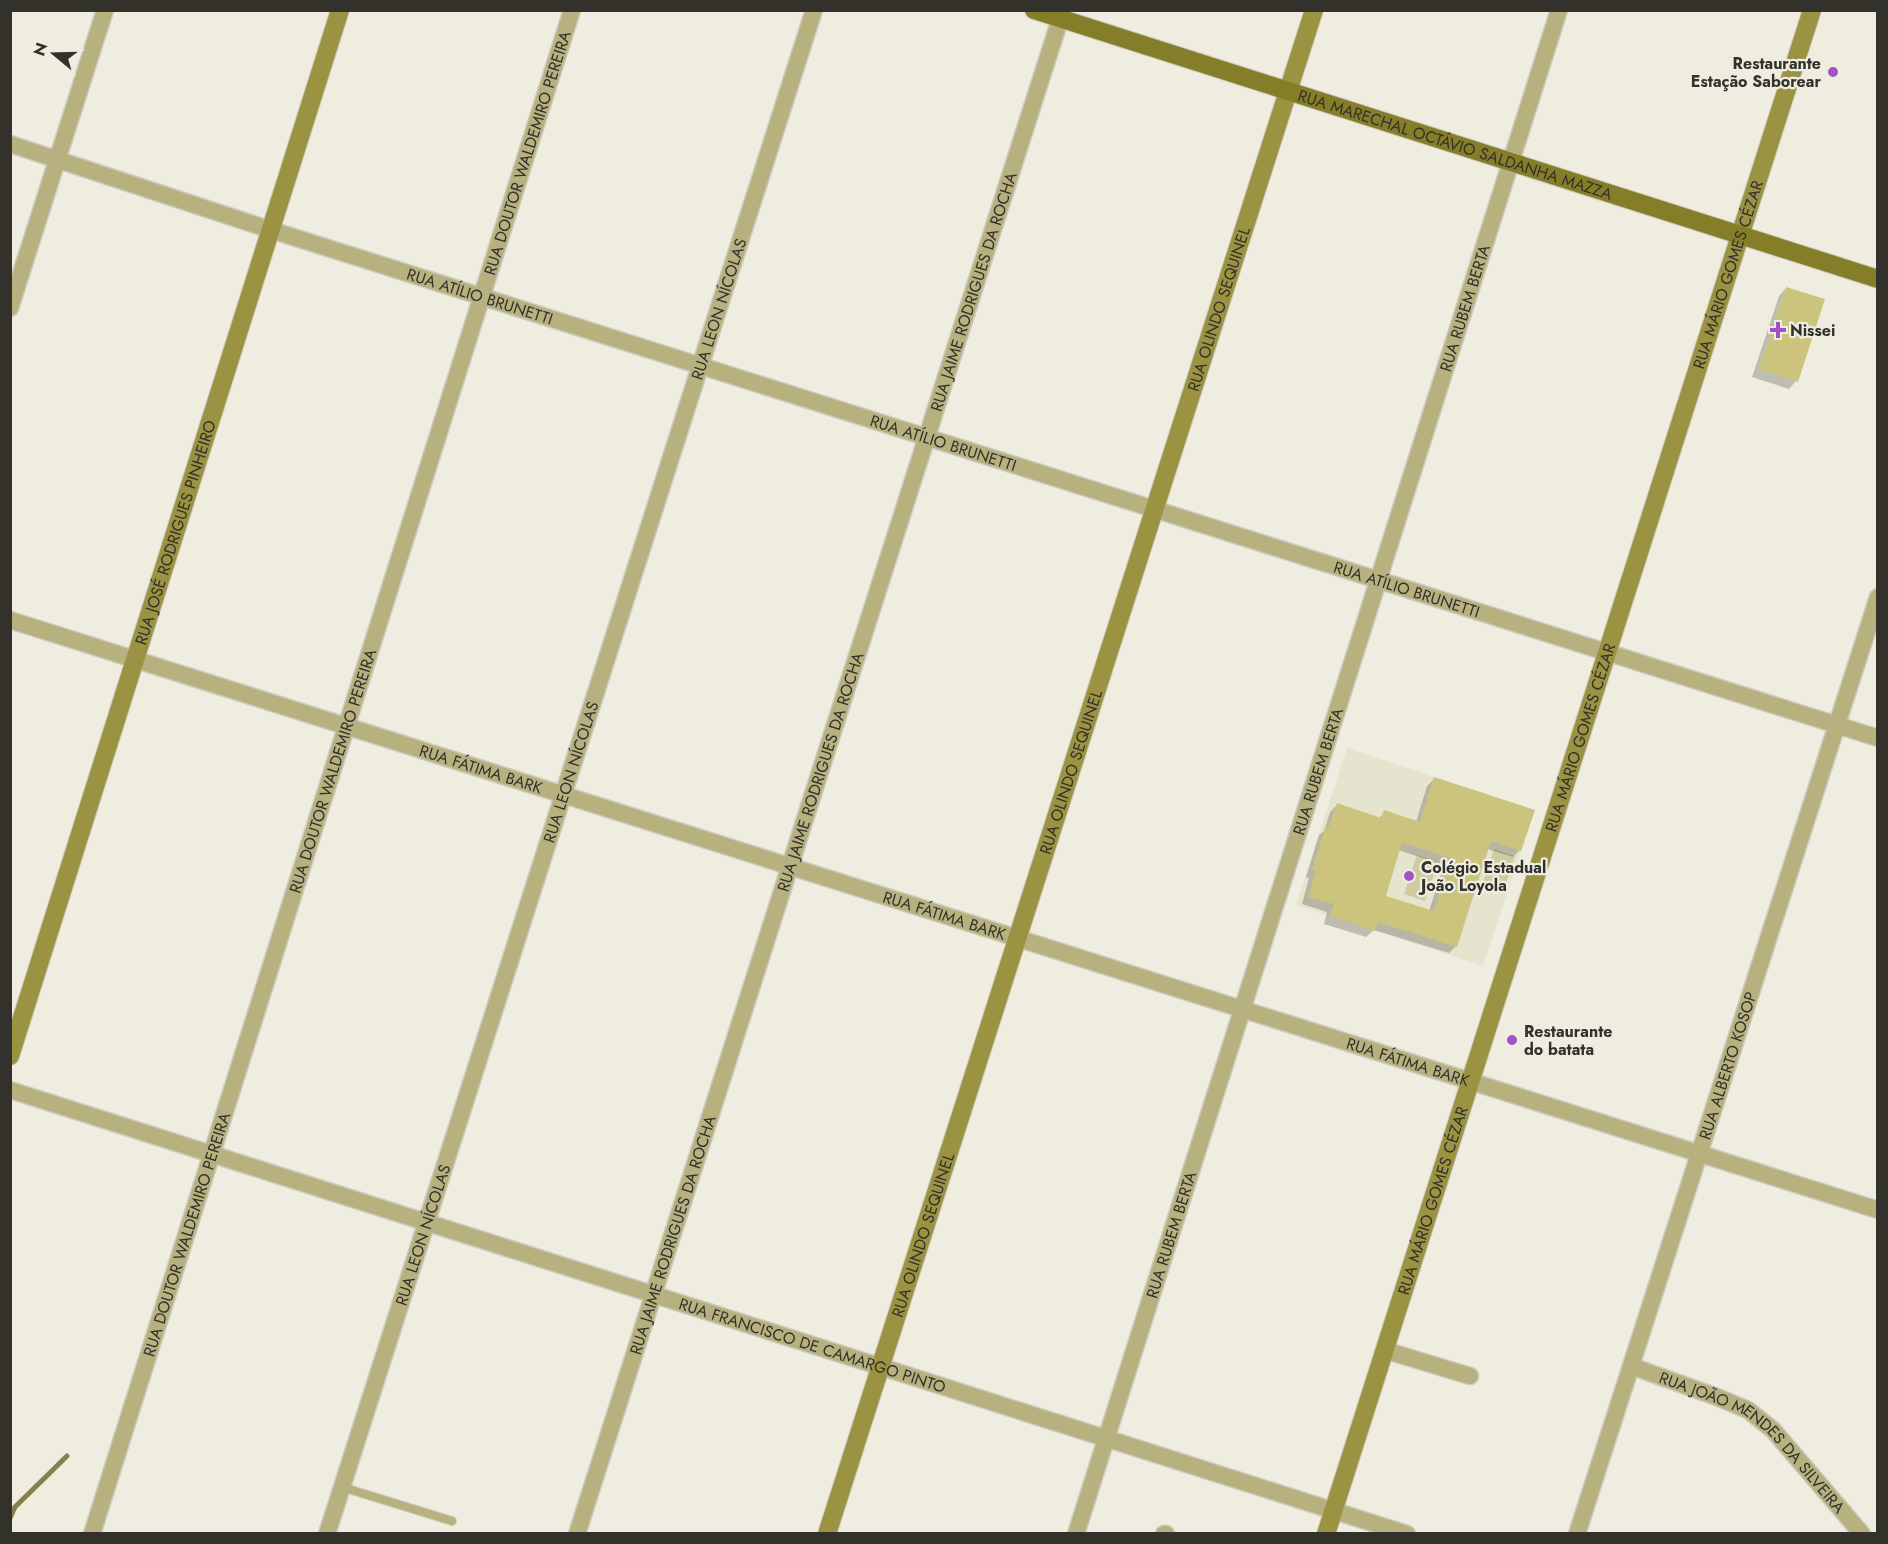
<svg xmlns="http://www.w3.org/2000/svg" width="1888" height="1544" font-family="Jost,sans-serif">
<rect width="100%" height="100%" fill="#eeeddf"/>
<!-- built -->
<path fill="#e5e4ce" d="M1347,748L1535,810L1483,966L1296,905Z"/>
<!-- green -->
<path fill="#d0cca1" d="M1494,849L1515,856L1504,890L1483,883Z
M1417,855L1438,862L1425,901L1404,894Z"/>
<!-- shadow -->
<path fill="#0003" fill-rule="evenodd" d="M1786,288L1796,381L1789,389L1752,377L1779,296Z
M1434,779L1520,850L1513,857L1487,849L1456,946L1449,953L1374,930L1366,937L1324,924L1327,912L1302,904L1309,878L1306,877L1319,835L1324,831L1330,812L1337,805L1378,819L1385,812L1416,822L1427,786ZM1398,850L1444,865L1429,911L1384,897Z"/>
<g fill="none" stroke-linecap="round" stroke-linejoin="round">
<!-- stream -->
<path stroke="#85804e" stroke-width="5" d="M10,1518L15,1507L67,1456"/>
</g>
<!-- building -->
<path fill="#ccc47d" fill-rule="evenodd" d="M1786,287L1825,299L1798,382L1759,369Z
M1434,777L1535,810L1521,851L1491,841L1457,947L1378,922L1375,931L1330,916L1334,904L1308,897L1316,871L1312,869L1326,826L1329,827L1337,803L1381,818L1384,810L1420,822ZM1402,842L1450,858L1434,911L1386,896Z"/>
<g fill="none" stroke-linecap="round" stroke-linejoin="round">
<!-- lane casing -->
<g stroke="#cccbbf" stroke-width="10">
<path id="lane" d="M342,1487L452,1521"/>
</g>
<!-- street casing -->
<g stroke="#cccbbf" stroke-width="19">
<g id="street">
<path id="s1" d="M10,144L271,230L1878,738"/>
<path d="M10,308L105,10"/>
<path id="s2" d="M10,620L1878,1210"/>
<path id="s3" d="M10,1090L1407,1534"/>
<path d="M1384,1350L1470,1376"/>
<path id="s4" d="M1631,1366L1717,1397L1748,1410L1773,1430L1862,1534"/>
<path id="s5" d="M92,1534L572,10"/>
<path id="s6" d="M327,1534L814,10"/>
<path id="s7" d="M577,1534L1063,10"/>
<path id="s8" d="M1076,1534L1559,10"/>
<path d="M1164,1534H1166"/>
<path id="s9" d="M1577,1534L1878,597"/>
</g>
</g>
<!-- secondary casing -->
<g stroke="#cccbbf" stroke-width="20">
<g id="secondary">
<path id="s10" d="M10,1056L340,10"/>
<path id="s11" d="M827,1534L1314,10"/>
<path id="s12" d="M1326,1534L1812,10"/>
</g>
</g>
<!-- primary casing -->
<g stroke="#cccbbf" stroke-width="20">
<g id="primary">
<path id="s13" d="M1034,10L1878,279"/>
</g>
</g>
<!-- lane -->
<use href="#lane" stroke="#b6b17e" stroke-width="8"/>
<!-- street -->
<use href="#street" stroke="#b6b17e" stroke-width="16"/>
<!-- secondary -->
<use href="#secondary" stroke="#9c9342" stroke-width="18"/>
<!-- primary -->
<use href="#primary" stroke="#867d29" stroke-width="18"/>
</g>
<!-- markers -->
<g fill="#a053c5" stroke="#eeeddf" stroke-width="2">
<circle cx="1833" cy="72" r="6"/>
<path d="M1775 321h6v6h6v6h-6v6h-6v-6h-6v-6h6z"/>
<circle cx="1409" cy="876" r="6"/>
<circle cx="1512" cy="1040" r="6"/>
</g>
<g text-anchor="middle" dominant-baseline="central" stroke-width="4.5" stroke-linejoin="round" paint-order="stroke">
<!-- poi labels -->
<g font-size="16" font-weight="bold" fill="#32312c" stroke="#eeeddf" text-anchor="start">
<text x="1821" y="63" text-anchor="end">Restaurante<tspan x="1821" dy="18">Estação Saborear</tspan></text>
<text x="1790" y="330">Nissei</text>
<text x="1421" y="867">Colégio Estadual<tspan x="1421" dy="18">João Loyola</tspan></text>
<text x="1524" y="1031">Restaurante<tspan x="1524" dy="18">do batata</tspan></text>
</g>
<!-- street labels -->
<g font-size="16" fill="#32312c" stroke="#eeeddf">
<text stroke="none"><textPath href="#s13" startOffset="442">RUA MARECHAL OCTÁVIO SALDANHA MAZZA</textPath></text>
<text stroke="none"><textPath href="#s5" startOffset="1448">RUA DOUTOR WALDEMIRO PEREIRA</textPath></text>
<text stroke="none"><textPath href="#s12" startOffset="1322">RUA MÁRIO GOMES CÉZAR</textPath></text>
<text stroke="none"><textPath href="#s7" startOffset="1304">RUA JAIME RODRIGUES DA ROCHA</textPath></text>
<text stroke="none"><textPath href="#s1" startOffset="494">RUA ATÍLIO BRUNETTI</textPath></text>
<text stroke="none"><textPath href="#s6" startOffset="1286">RUA LEON NÍCOLAS</textPath></text>
<text stroke="none"><textPath href="#s11" startOffset="1286">RUA OLINDO SEQUINEL</textPath></text>
<text stroke="none"><textPath href="#s8" startOffset="1286">RUA RUBEM BERTA</textPath></text>
<text stroke="none"><textPath href="#s1" startOffset="980">RUA ATÍLIO BRUNETTI</textPath></text>
<text stroke="none"><textPath href="#s10" startOffset="549">RUA JOSÉ RODRIGUES PINHEIRO</textPath></text>
<text stroke="none"><textPath href="#s1" startOffset="1466">RUA ATÍLIO BRUNETTI</textPath></text>
<text stroke="none"><textPath href="#s12" startOffset="836">RUA MÁRIO GOMES CÉZAR</textPath></text>
<text stroke="none"><textPath href="#s2" startOffset="494">RUA FÁTIMA BARK</textPath></text>
<text stroke="none"><textPath href="#s5" startOffset="800">RUA DOUTOR WALDEMIRO PEREIRA</textPath></text>
<text stroke="none"><textPath href="#s6" startOffset="800">RUA LEON NÍCOLAS</textPath></text>
<text stroke="none"><textPath href="#s7" startOffset="800">RUA JAIME RODRIGUES DA ROCHA</textPath></text>
<text stroke="none"><textPath href="#s11" startOffset="800">RUA OLINDO SEQUINEL</textPath></text>
<text stroke="none"><textPath href="#s8" startOffset="800">RUA RUBEM BERTA</textPath></text>
<text stroke="none"><textPath href="#s2" startOffset="980">RUA FÁTIMA BARK</textPath></text>
<text stroke="none"><textPath href="#s2" startOffset="1466">RUA FÁTIMA BARK</textPath></text>
<text stroke="none"><textPath href="#s9" startOffset="492">RUA ALBERTO KOSOP</textPath></text>
<text stroke="none"><textPath href="#s12" startOffset="350">RUA MÁRIO GOMES CÉZAR</textPath></text>
<text stroke="none"><textPath href="#s6" startOffset="314">RUA LEON NÍCOLAS</textPath></text>
<text stroke="none"><textPath href="#s7" startOffset="314">RUA JAIME RODRIGUES DA ROCHA</textPath></text>
<text stroke="none"><textPath href="#s11" startOffset="314">RUA OLINDO SEQUINEL</textPath></text>
<text stroke="none"><textPath href="#s8" startOffset="314">RUA RUBEM BERTA</textPath></text>
<text stroke="none"><textPath href="#s5" startOffset="314">RUA DOUTOR WALDEMIRO PEREIRA</textPath></text>
<text stroke="none"><textPath href="#s3" startOffset="842">RUA FRANCISCO DE CAMARGO PINTO</textPath></text>
<text stroke="none"><textPath href="#s4" startOffset="147">RUA JOÃO MENDES DA SILVEIRA</textPath></text>
</g>
</g>
<!-- border -->
<rect width="1888" height="1544" fill="none" stroke="#32312c" stroke-width="24"/>
<!-- north arrow -->
<g transform="translate(54 54) rotate(289)" stroke="#eeeddf" stroke-width="4.5" paint-order="stroke">
<path d="M0-4.5L10 22L0 15L-10 22Z" fill="#32312c"/>
<text y="-9" font-size="16" font-weight="bold" text-anchor="middle" fill="#32312c">N</text>
</g>
</svg>
